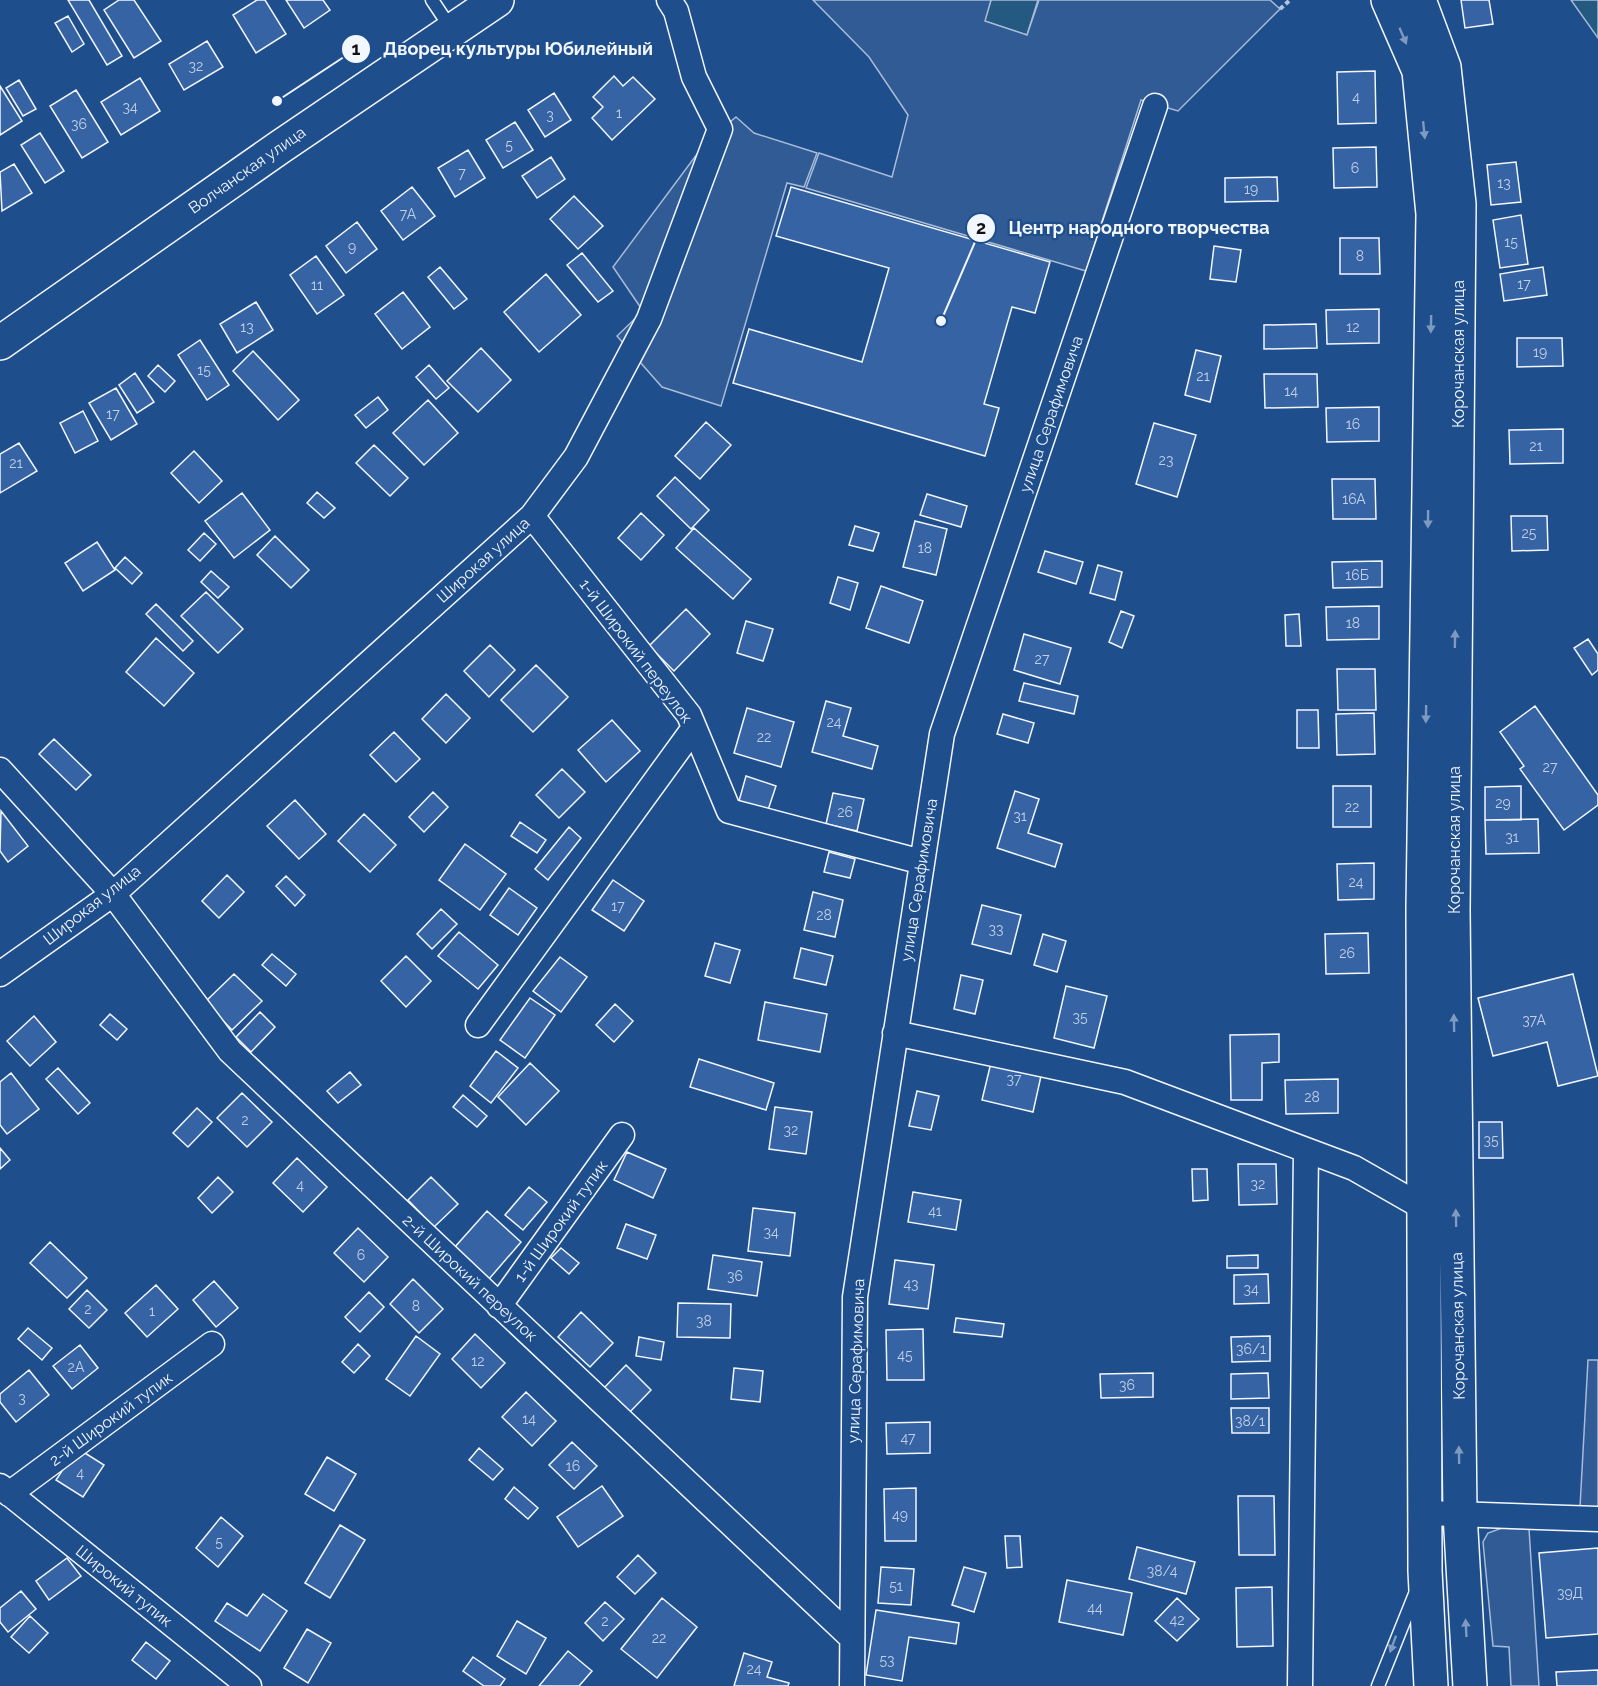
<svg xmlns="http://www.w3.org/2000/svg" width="1598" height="1686" font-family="Raleway,sans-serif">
<rect width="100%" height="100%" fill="#1f4e8c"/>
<!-- green -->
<path fill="#245a82" stroke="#a8bbd7" stroke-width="1.5" d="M991,0H1038L1027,35L984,21Z
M1571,0H1598V38Z"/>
<!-- parking -->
<path fill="#305b95" stroke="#a8bbd7" stroke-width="1.5" d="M813,0H991L985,21L1027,35L1039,0H1270L1280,9L1178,111L1141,100L1086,271L806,188L819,153L892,177L908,115L869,57Z
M736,117L754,133L817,153L804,187L787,183L721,406L662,387L617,336L643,311L613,267L706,142Z
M1588,1360H1598V1519L1580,1507Z
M1502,1528L1529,1529L1539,1686H1511L1509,1647L1493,1646L1483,1542L1488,1533Z"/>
<!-- building -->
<path fill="#3563a3" stroke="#f2f6ff" stroke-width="1.5" d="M68,0H89L122,56L107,65Z
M119,0H134L161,41L134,58L104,10Z
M257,0H265L286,34L256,53L233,15Z
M286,0H323L330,10L304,28Z
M1461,0H1489L1493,24L1465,28Z
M68,16L84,44L72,52L55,23Z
M207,41L223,67L184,90L169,64Z
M1375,71L1376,123L1338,124L1337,72Z
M614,76L623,86L633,77L655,99L612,140L592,118L603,107L593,97Z
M140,78L160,111L121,135L101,102Z
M19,80L36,109L23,116L6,88Z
M0,86L22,121L0,135Z
M76,90L108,142L82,158L50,106Z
M554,93L571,120L545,137L528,110Z
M515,122L533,150L503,168L486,140Z
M40,133L64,171L45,183L21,145Z
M1376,147L1377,187L1334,188L1333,148Z
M468,150L485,178L455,197L438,168Z
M551,157L565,179L537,198L522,176Z
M1516,162L1521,202L1491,205L1487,165Z
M14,164L32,193L2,211L0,172Z
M1277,177L1278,201L1225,202V178Z
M412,187L435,216L403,240L381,211Z
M791,187L1050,262L1035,313L1012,307L984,404L999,408L985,456L733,383L749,329L862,362L889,268L776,236Z
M574,196L603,226L578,249L550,219Z
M1521,215L1528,264L1500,268L1493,220Z
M357,222L377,249L346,273L326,246Z
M1340,238H1379L1380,274H1340Z
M1214,246L1241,250L1236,282L1210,279Z
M582,253L613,291L598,302L567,265Z
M316,256L344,295L317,314L290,275Z
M440,267L467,299L454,309L428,277Z
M1543,267L1547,295L1504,301L1500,274Z
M546,274L581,315L539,352L504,312Z
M403,292L430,327L402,349L375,314Z
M256,302L273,330L237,353L220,324Z
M1379,309V343L1327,344L1326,310Z
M1316,324L1317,348L1264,349V325Z
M1517,338H1562L1563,366L1517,367Z
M200,340L229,385L207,400L178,355Z
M481,348L511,380L478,412L447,381Z
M1196,350L1221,356L1210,402L1185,395Z
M253,351L299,400L278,420L233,371Z
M158,365L175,381L165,392L148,376Z
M429,365L449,388L436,399L416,377Z
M135,373L154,402L137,413L119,385Z
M1264,374H1317L1318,407L1265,408Z
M116,388L137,424L111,440L89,403Z
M378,397L388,410L366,428L355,415Z
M428,400L458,433L424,465L393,433Z
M1379,407V441L1327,442L1326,408Z
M83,411L98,441L75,453L60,423Z
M706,422L731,445L700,479L675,456Z
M1154,423L1196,435L1177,497L1136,484Z
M1563,429V463L1510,464L1509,430Z
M19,443L37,471L0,493V454Z
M374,445L408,478L390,496L356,463Z
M194,451L222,481L199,503L171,473Z
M675,477L709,510L691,529L657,496Z
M1332,479H1375L1376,519H1333Z
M317,492L335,508L324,518L307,503Z
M242,493L270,530L234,558L205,521Z
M927,494L967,506L961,527L920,515Z
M641,513L664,535L641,560L618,538Z
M1511,516H1547L1548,550L1512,551Z
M915,521L947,529L936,575L903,567Z
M855,526L879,533L873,551L849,545Z
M694,528L751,579L733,599L676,548Z
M204,533L216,544L200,561L188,550Z
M275,536L309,570L291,588L257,555Z
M97,542L115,570L83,591L65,563Z
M1045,551L1083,562L1076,584L1038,572Z
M125,557L142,573L132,584L115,568Z
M1382,561V587L1333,588L1332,562Z
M1098,565L1122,572L1115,600L1090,593Z
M211,571L229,587L218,598L201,582Z
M838,577L858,583L850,610L830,603Z
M881,586L923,601L909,643L866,628Z
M206,592L243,629L218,653L181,616Z
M156,604L193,641L183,651L146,614Z
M1379,606V639L1327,640L1326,607Z
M686,609L710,634L674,671L649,646Z
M1121,611L1134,616L1122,648L1109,642Z
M1299,614L1301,646H1286L1285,615Z
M746,621L773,629L763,661L737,653Z
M1024,634L1071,648L1060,684L1014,670Z
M156,638L194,673L164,706L126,672Z
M1588,639L1598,654V670L1592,675L1574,648Z
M490,645L515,670L489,697L464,671Z
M536,665L568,697L533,732L501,700Z
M1337,669H1375L1376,710H1338Z
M1024,683L1078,696L1074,714L1019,701Z
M446,694L470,718L446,743L422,719Z
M826,701L851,708L843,736L878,746L872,769L812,752Z
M1535,706L1598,795V805L1564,830L1520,769L1524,766L1500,732Z
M747,708L794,722L781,767L734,753Z
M1297,710H1318L1319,748H1297Z
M1374,713L1375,754L1337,755L1336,714Z
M1003,714L1034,723L1028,743L997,734Z
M612,720L640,751L606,782L578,750Z
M394,732L420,759L396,782L370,755Z
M54,739L91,775L76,790L39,754Z
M562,769L585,792L559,818L536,795Z
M746,776L776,786L768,810L739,801Z
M1333,786H1371V827H1333Z
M1521,786V820H1485V787Z
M1015,791L1039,799L1028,833L1062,844L1055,867L997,848Z
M433,792L448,807L424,832L409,817Z
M833,793L864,799L857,831L826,824Z
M295,800L326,834L299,859L267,826Z
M1,811L28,846L8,862L0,851Z
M364,814L396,845L370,872L338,841Z
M1538,819L1539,853L1486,854L1485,820Z
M520,822L546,840L537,853L511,836Z
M569,827L581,838L548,880L535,869Z
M465,844L506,874L480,910L439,880Z
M829,852L855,859L850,878L824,872Z
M1374,863V899L1338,900L1337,864Z
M227,875L244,892L219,918L202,901Z
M286,876L305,895L295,906L276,886Z
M613,880L644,901L624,931L592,910Z
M509,888L537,908L518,935L490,915Z
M813,892L843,900L835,937L804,930Z
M982,905L1021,915L1011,954L972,944Z
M441,909L457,924L432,949L417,934Z
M459,932L498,965L478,989L438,956Z
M1368,933L1369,973L1326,974L1325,934Z
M1043,934L1066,941L1057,972L1034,965Z
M715,943L740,950L730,983L705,976Z
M801,948L833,956L826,985L794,978Z
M272,954L296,974L286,986L262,965Z
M406,956L431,981L406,1007L381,981Z
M560,957L587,977L561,1012L533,991Z
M234,974L262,1001L232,1030L205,1002Z
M1573,974L1598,1076L1558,1086L1547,1042L1493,1056L1478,998Z
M961,975L983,980L975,1014L954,1009Z
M1066,986L1107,996L1094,1048L1054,1038Z
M530,998L555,1015L525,1058L500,1040Z
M765,1002L827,1014L820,1052L758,1040Z
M615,1004L633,1021L614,1042L596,1025Z
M260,1012L275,1027L251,1052L236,1037Z
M110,1014L127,1029L117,1040L100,1025Z
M34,1016L56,1042L30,1066L7,1041Z
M1279,1034V1062L1262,1063V1100H1231L1230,1035Z
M995,1046L1045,1058L1033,1112L982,1100Z
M496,1051L518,1068L491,1103L470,1086Z
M699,1059L774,1083L766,1110L690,1087Z
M530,1063L559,1091L526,1125L498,1097Z
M58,1068L90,1103L78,1114L46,1079Z
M350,1072L361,1085L338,1103L327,1091Z
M11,1073L39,1109L7,1134L0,1125V1082Z
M1338,1079V1113L1286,1114L1285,1080Z
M917,1091L939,1096L931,1130L909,1126Z
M242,1093L272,1122L247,1147L217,1118Z
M463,1095L487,1116L477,1127L453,1107Z
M775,1107L812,1112L806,1154L769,1149Z
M197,1108L212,1122L188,1147L173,1133Z
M1479,1122H1502L1503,1158H1479Z
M0,1148L10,1160L0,1169Z
M627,1152L666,1169L653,1198L614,1180Z
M297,1158L327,1187L303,1212L273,1183Z
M1238,1164H1276L1277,1204L1239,1205Z
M1192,1169H1207L1208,1200L1193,1201Z
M218,1177L233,1192L212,1213L198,1198Z
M431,1177L458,1204L434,1227L408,1200Z
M529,1187L547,1202L523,1230L505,1215Z
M913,1192L961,1200L956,1230L908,1222Z
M753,1208L795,1213L790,1256L748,1251Z
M487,1211L521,1242L489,1279L454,1248Z
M626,1224L656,1235L647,1259L617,1248Z
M358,1228L388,1257L364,1282L334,1253Z
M50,1242L87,1278L67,1298L30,1263Z
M561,1248L579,1263L569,1274L551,1258Z
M713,1255L762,1262L757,1296L708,1289Z
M1258,1255V1268H1227V1256Z
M895,1260L934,1265L928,1309L889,1304Z
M1268,1274L1269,1303L1234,1304V1275Z
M413,1279L443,1309L419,1333L390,1304Z
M214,1281L238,1308L216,1327L193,1300Z
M156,1285L178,1309L147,1337L125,1313Z
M87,1290L107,1310L89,1328L69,1309Z
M369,1292L384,1307L360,1332L345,1317Z
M678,1303L731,1304L730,1338L677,1337Z
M581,1312L613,1343L590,1367L558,1337Z
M956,1318L1004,1324L1002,1337L954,1332Z
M28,1328L52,1348L42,1360L18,1339Z
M923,1329L924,1380H887L886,1330Z
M475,1334L505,1363L481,1388L452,1359Z
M416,1336L440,1354L410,1396L386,1379Z
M1270,1336V1361L1232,1362L1231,1337Z
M639,1337L664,1342L661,1360L636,1356Z
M358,1344L370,1356L354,1373L342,1362Z
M80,1345L98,1368L72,1389L53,1366Z
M626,1365L651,1390L629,1413L604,1388Z
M734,1368L763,1371L760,1402L731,1399Z
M29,1370L49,1395L16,1422L0,1402V1394Z
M1153,1373V1397L1101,1398L1100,1374Z
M1268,1373L1269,1398L1231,1399V1374Z
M526,1392L556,1421L532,1446L502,1417Z
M1231,1408H1269V1433H1232Z
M930,1422V1453L887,1454L886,1423Z
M572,1442L597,1466L574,1489L549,1465Z
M77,1448L104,1465L83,1497L56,1480Z
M479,1448L503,1469L493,1480L469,1460Z
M327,1457L356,1474L334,1511L305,1494Z
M602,1486L623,1516L578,1547L557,1517Z
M514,1487L538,1508L528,1519L505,1499Z
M916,1488V1541H885L884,1489Z
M1238,1496H1274L1275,1555H1239Z
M221,1517L243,1536L218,1567L196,1548Z
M340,1525L365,1540L330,1598L305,1583Z
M1005,1536H1020L1022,1567L1007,1568Z
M1137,1547L1195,1562L1186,1594L1129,1579Z
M1598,1548V1634L1546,1638L1539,1553Z
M638,1555L656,1573L635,1594L617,1577Z
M67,1558L81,1576L49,1600L36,1581Z
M881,1567L914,1569L911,1605L878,1603Z
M964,1567L986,1573L974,1612L952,1605Z
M1067,1580L1132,1593L1123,1635L1059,1622Z
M1272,1587L1273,1646L1237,1647L1236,1588Z
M21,1591L36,1609L8,1632L0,1622V1608Z
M263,1594L287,1611L260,1651L215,1621L227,1603L247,1616Z
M662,1598L697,1627L657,1678L621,1649Z
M1177,1598L1199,1619L1177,1641L1155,1621Z
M605,1602L624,1619L603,1641L585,1623Z
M876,1610L959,1623L956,1644L909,1637L902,1681L866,1675Z
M30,1616L48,1633L29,1653L11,1637Z
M517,1621L546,1638L526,1674L497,1656Z
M307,1629L331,1643L308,1683L284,1668Z
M146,1642L170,1661L156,1679L132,1660Z
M568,1651L592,1671L579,1686H539Z
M744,1653L772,1662L767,1677L789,1683L788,1686H734Z
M473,1657L505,1679L500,1686H484L463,1671Z
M1598,1670V1686H1557L1556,1672Z"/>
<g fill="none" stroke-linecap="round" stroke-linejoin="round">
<!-- lane casing -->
<g stroke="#f2f6ff" stroke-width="15">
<path id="lane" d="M432,0L452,30
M1378,1686L1417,1589"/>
</g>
<!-- street casing -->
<g stroke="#f2f6ff" stroke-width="27">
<path id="street" d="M532,516L689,715L729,811L922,862
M0,770L113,894L230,1051L852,1638
M0,974L113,894L532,516L576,457L649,319L720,129L694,77L676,11L669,0
M478,1025L694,728
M895,1033L1125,1082L1354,1168L1424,1208
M499,1306L622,1135
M0,1486L249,1686
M9,1494L212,1344
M1426,1513L1598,1519
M852,1686L855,1297L942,734L1155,106
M1300,1686L1306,1150"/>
</g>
<!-- primary casing -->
<g stroke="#f2f6ff" stroke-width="36">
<path id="primary" d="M1388,0L1419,71L1433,214L1423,908L1425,1571L1431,1686
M1419,0L1444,67L1459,204L1453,911L1460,1514L1470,1686
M0,343L280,147L497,0"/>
</g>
<!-- path -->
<path stroke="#b3c4dc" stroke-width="4" stroke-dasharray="4.5 3" stroke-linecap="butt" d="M1280,9L1290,0"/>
<!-- lane -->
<use href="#lane" stroke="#1f4e8c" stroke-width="12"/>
<!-- street -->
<use href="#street" stroke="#1f4e8c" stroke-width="24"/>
<!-- primary -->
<use href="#primary" stroke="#1f4e8c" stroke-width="33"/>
</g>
<!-- one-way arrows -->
<defs><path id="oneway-solid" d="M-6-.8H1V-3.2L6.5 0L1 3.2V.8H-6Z" transform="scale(1.5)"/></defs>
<g fill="#7e9ac0">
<use href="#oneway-solid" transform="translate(1403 36) rotate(67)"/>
<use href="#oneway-solid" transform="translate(1424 130) rotate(84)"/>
<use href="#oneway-solid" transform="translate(1431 324) rotate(91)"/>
<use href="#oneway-solid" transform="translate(1428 519) rotate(91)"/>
<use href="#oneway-solid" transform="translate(1455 639) rotate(-89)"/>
<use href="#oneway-solid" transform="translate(1426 714) rotate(91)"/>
<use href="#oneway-solid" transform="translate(1454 1023) rotate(-91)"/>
<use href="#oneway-solid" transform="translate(1456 1218) rotate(-91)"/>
<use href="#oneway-solid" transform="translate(1459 1455) rotate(-91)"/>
<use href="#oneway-solid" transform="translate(1466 1628) rotate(-93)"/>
<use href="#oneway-solid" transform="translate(1393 1644) rotate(110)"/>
</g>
<g text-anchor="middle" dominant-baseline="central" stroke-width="4.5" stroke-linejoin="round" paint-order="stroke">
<!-- number labels -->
<g font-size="14" fill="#c3d1e8">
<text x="196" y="66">32</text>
<text x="1356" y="97">4</text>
<text x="130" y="107">34</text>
<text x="619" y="113">1</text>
<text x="550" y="115">3</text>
<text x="79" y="124">36</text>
<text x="509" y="145">5</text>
<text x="1355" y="168">6</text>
<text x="462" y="173">7</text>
<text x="1504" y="183">13</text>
<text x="1251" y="189">19</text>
<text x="408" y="214">7А</text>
<text x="1511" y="242">15</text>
<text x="352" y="247">9</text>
<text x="1360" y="256">8</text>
<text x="1524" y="284">17</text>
<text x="317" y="285">11</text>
<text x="247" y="327">13</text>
<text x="1353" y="327">12</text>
<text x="1540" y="352">19</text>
<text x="204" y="370">15</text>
<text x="1203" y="376">21</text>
<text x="1291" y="391">14</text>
<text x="113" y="414">17</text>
<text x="1353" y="424">16</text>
<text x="1536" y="446">21</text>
<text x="1166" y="460">23</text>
<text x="16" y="463">21</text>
<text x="1354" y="499">16А</text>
<text x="1529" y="533">25</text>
<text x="925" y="548">18</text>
<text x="1357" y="575">16Б</text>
<text x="1353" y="623">18</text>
<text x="1042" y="659">27</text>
<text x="834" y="722">24</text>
<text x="764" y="737">22</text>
<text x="1550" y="767">27</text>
<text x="1503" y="803">29</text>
<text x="1352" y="807">22</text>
<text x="845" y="812">26</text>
<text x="1020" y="816">31</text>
<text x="1512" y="837">31</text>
<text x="1356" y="882">24</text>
<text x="618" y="906">17</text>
<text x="824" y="915">28</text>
<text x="996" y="929">33</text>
<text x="1347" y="953">26</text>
<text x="1080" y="1017">35</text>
<text x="1534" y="1020">37А</text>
<text x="1014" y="1079">37</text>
<text x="1312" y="1097">28</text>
<text x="245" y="1120">2</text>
<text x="791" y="1130">32</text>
<text x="1491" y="1140">35</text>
<text x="1258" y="1184">32</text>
<text x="300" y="1185">4</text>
<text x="935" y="1211">41</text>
<text x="771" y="1232">34</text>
<text x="361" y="1255">6</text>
<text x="735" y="1276">36</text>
<text x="911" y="1284">43</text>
<text x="1251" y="1289">34</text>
<text x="416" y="1306">8</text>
<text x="88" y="1309">2</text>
<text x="152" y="1311">1</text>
<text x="704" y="1321">38</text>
<text x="1251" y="1349">36/1</text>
<text x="905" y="1355">45</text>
<text x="478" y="1361">12</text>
<text x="76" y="1367">2А</text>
<text x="1127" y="1385">36</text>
<text x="22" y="1398">3</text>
<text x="529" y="1419">14</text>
<text x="1250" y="1421">38/1</text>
<text x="908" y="1438">47</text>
<text x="573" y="1466">16</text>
<text x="80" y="1473">4</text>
<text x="900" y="1515">49</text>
<text x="219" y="1542">5</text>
<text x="1162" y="1571">38/4</text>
<text x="896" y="1586">51</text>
<text x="1570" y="1593">39Д</text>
<text x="1095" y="1608">44</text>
<text x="1177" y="1620">42</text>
<text x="605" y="1621">2</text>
<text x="659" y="1638">22</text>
<text x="887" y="1660">53</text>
<text x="754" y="1669">24</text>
</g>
<!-- street labels -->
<g font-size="16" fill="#f2f6ff" stroke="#1f4e8c">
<text transform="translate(247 170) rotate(-35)">Волчанская улица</text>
<text transform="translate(1458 354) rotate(-90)">Корочанская улица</text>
<text transform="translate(1051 414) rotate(-71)">улица Серафимовича</text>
<text transform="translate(483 560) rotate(-42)">Широкая улица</text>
<text transform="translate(636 651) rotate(53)">1-й Широкий переулок</text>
<text transform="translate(1454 840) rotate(-90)">Корочанская улица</text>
<text transform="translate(919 880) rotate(-81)">улица Серафимовича</text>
<text transform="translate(92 905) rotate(-38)">Широкая улица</text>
<text transform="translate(561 1221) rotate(-54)">1-й Широкий тупик</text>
<text transform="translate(470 1278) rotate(43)">2-й Широкий переулок</text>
<text transform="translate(1458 1326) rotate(-91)">Корочанская улица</text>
<text transform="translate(856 1361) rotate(-88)">улица Серафимовича</text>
<text transform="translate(111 1419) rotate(-36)">2-й Широкий тупик</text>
<text transform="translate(124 1586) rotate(39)">Широкий тупик</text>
</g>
</g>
<!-- callouts -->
<path fill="none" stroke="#f2f6ff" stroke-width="2" d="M277 101L356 49M941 321L981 228"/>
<g fill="#f2f6ff" stroke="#1f4e8c" stroke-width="2">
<circle cx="277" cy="101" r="6"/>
<circle cx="941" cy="321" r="6"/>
<circle cx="356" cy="49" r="15"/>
<circle cx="981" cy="228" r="15"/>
</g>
<g font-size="18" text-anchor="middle" font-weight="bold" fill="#111">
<text x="356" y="55">1</text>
<text x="981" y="234">2</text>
</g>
<g font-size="18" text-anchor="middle" font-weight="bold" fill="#f2f6ff" stroke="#1f4e8c" stroke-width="4.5" stroke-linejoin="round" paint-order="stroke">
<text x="518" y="55">Дворец культуры Юбилейный</text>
<text x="1139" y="234">Центр народного творчества</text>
</g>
</svg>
